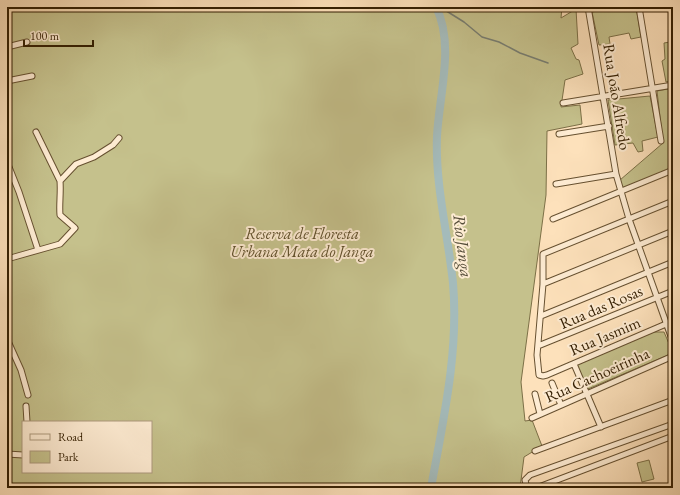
<svg xmlns="http://www.w3.org/2000/svg" width="680" height="495" font-family="'EB Garamond',serif">
<rect width="100%" height="100%" fill="#fde1bb"/>
<filter id="stains"><feTurbulence type="fractalNoise" baseFrequency=".005" numOctaves="4"/><feColorMatrix values="0 0 0 0 .2 0 0 0 0 .09 0 0 0 0 .02 0 0 0 .5 -.17"/></filter>
<radialGradient id="worn" r=".72"><stop offset=".6" stop-color="#630" stop-opacity="0"/><stop offset="1" stop-color="#630" stop-opacity=".3"/></radialGradient>
<!-- green -->
<path fill="#c5c18c" stroke="#7c7047" fill-rule="evenodd" d="M7,7H562L561,18L576,9L578,44L571,48L576,59L579,60L583,74L565,80L561,107L580,105L582,124L547,131L546,195L521,382L525,421L532,420L542,446L524,457L520,488H7ZM23,422H151V472H23Z
M621,7H636L641,37L631,39L629,33L609,37L610,44L599,45L592,12Z
M670,42V48H673V80L666,82L662,61L665,59L664,43Z
M673,88V168L622,189L620,180L663,143L657,91Z
M650,96L658,137L642,141L643,151L638,152L633,143L615,145L608,100Z
M653,332H664L673,353L588,389L576,365Z
M649,460L654,479L642,482L637,463Z"/>
<g fill="none" stroke-linecap="round" stroke-linejoin="round">
<!-- stream -->
<path stroke="#777d71" stroke-width="1.5" d="M440,7L464,22L482,37L499,42L520,53L548,63"/>
<!-- river -->
<path stroke="#a4bbbb" stroke-width="8" d="M431,488C443,421 459,352 453,283C448,234 435,185 437,136C439,96 455,44 436,7"/>
<!-- minor casing -->
<g stroke="#665030" stroke-width="7">
<path id="minor" d="M588,7L616,174L629,219L673,342
M639,7L661,141
M7,47L27,42
M7,81L32,76
M563,103L673,85
M36,132L60,181
M559,134L609,126
M7,162L19,192L38,250
M556,184L616,174
M673,201L543,254V284L537,355L539,375L543,376L547,375L673,321
M553,219L673,170
M7,259L60,244L75,228L60,215C59,204 61,193 60,181L76,164L94,157L113,145L119,138
M543,284L673,231
M541,316L673,262
M7,339L21,370L28,395
M538,346L673,291
M574,364L601,427
M552,383L561,405
M535,394L540,414
M26,406L27,422
M532,418L673,356
M535,451L673,400
M7,454L23,455
M527,488L525,480L530,475L673,424
M536,488L673,436
M672,488H673"/>
</g>
<!-- minor -->
<use href="#minor" stroke="#feecd3" stroke-width="5"/>
</g>
<g text-anchor="middle" dominant-baseline="central" stroke-width="4" stroke-linejoin="round" paint-order="stroke">
<!-- street labels -->
<g font-size="16" fill="#341f02" stroke="#feecd3">
<text transform="translate(617 97) rotate(81)">Rua João Alfredo</text>
<text transform="translate(601 307) rotate(-23)">Rua das Rosas</text>
<text transform="translate(605 336) rotate(-23)">Rua Jasmim</text>
<text transform="translate(597 375) rotate(-24)">Rua Cachoeirinha</text>
</g>
<!-- park labels -->
<g font-size="16" font-style="italic" fill="#60502b" stroke="#feecd3">
<text x="302" y="233">Reserva de Floresta<tspan x="302" dy="18">Urbana Mata do Janga</tspan></text>
</g>
<!-- water labels -->
<g font-size="17" font-style="italic" fill="#564e3a" stroke="#feecd3">
<text transform="translate(463 246) rotate(83)">Rio Janga</text>
</g>
</g>
<!-- margin -->
<rect width="680" height="495" fill="none" stroke="#fde1bb" stroke-width="24"/>
<rect x="8" y="8" width="664" height="479" fill="none" stroke="#341f02" stroke-width="2"/>
<rect x="12" y="12" width="656" height="471" fill="none" stroke="#341f02"/>
<!-- legend -->
<rect x="22" y="421" width="130" height="52" fill="#feecd3" stroke="#ad9a7f"/>
<rect x="30" y="434" width="20" height="6" fill="#feecd3" stroke="#ad9a7f"/>
<text x="58" y="441" font-size="12" fill="#341f02">Road</text>
<rect x="30" y="451" width="20" height="12" fill="#c5c18c" stroke="#ad9a7f"/>
<text x="58" y="461" font-size="12" fill="#341f02">Park</text>
<!-- scale -->
<path d="M24 40v6h69v-6" fill="none" stroke="#341f02" stroke-width="2"/>
<text x="30" y="40" font-size="12" fill="#341f02" stroke="#feecd3" stroke-width="3" paint-order="stroke">100 m</text>
<rect width="100%" height="100%" filter="url(#stains)"/>
<rect width="100%" height="100%" fill="url(#worn)"/>
</svg>
